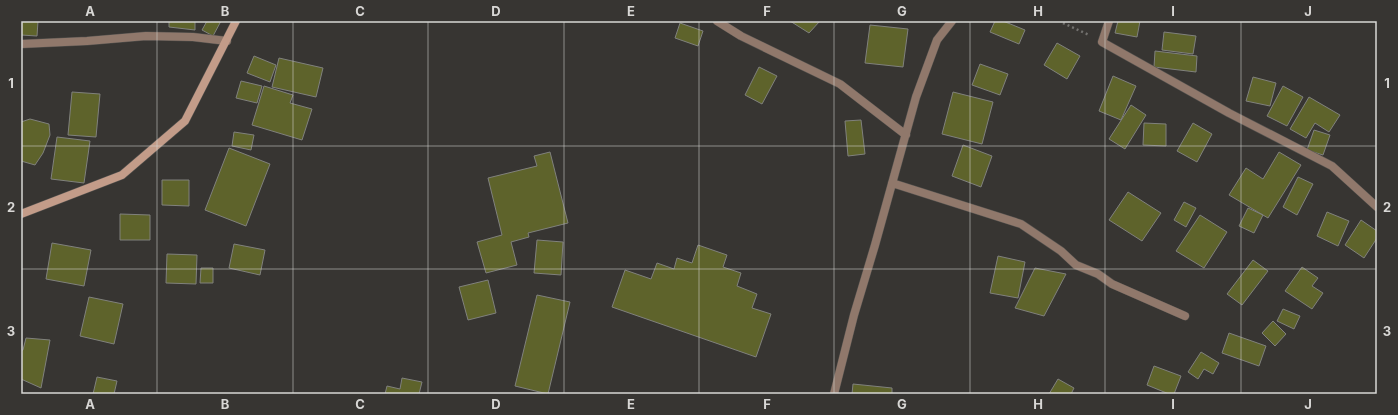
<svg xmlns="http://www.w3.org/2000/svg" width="1398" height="415" font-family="Inter,sans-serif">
<rect width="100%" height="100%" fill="#373532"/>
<!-- building -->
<path fill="#5e632b" stroke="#80817d" d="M21,21H38L37,36L21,35Z
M169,21H195V30L169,27Z
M207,21H221L213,36L202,30Z
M790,21H820L809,33Z
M995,21H1003L1025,30L1019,44L990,32Z
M1118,21H1140L1137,37L1115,33Z
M680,23L703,31L698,46L675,38Z
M870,25L908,29L903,67L865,63Z
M1164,32L1196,36L1193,54L1162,50Z
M1057,43L1080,56L1067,79L1044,65Z
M1155,51L1197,56L1196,72L1154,67Z
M254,56L276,65L270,82L247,73Z
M279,58L323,68L316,97L272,87Z
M980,64L1008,74L1000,95L972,85Z
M759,67L777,76L762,104L745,95Z
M1113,76L1136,86L1121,120L1099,111Z
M1253,77L1276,83L1270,106L1246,101Z
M241,81L262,86L257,103L236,98Z
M264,86L293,95L290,103L312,109L302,140L252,125Z
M1283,86L1303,97L1287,126L1267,116Z
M72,92L100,94L96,137L68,135Z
M953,92L993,102L982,144L942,134Z
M1309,97L1340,115L1329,132L1315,123L1306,138L1290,129Z
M1131,105L1146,115L1125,149L1109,139Z
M30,119L49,124L50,135L43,153L35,165L21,161V122Z
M861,120L865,154L848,156L845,121Z
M1144,123L1166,124V146L1143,145Z
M1193,123L1212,134L1197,162L1177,151Z
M1314,130L1330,135L1323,155L1307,150Z
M234,132L254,135L251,150L232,146Z
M57,137L90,141L84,183L51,179Z
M963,145L992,156L981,187L952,176Z
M229,148L270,164L246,226L205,210Z
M550,152L568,223L528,233L529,237L511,242L517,265L486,273L477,242L502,235L488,178L537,166L534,156Z
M1279,152L1301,165L1268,218L1229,195L1246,168L1263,179Z
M1298,177L1313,184L1297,215L1283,207Z
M162,180H189V206L162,205Z
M1128,192L1161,213L1142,241L1109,220Z
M1184,202L1196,208L1186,227L1174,220Z
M1248,208L1263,215L1254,233L1239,226Z
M1327,212L1349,221L1338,246L1317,236Z
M120,214L150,215V240H120Z
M1200,215L1227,232L1204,268L1176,251Z
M1361,220L1377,231V238L1364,258L1345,245Z
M537,240L563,242L561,275L534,273Z
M52,243L91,250L84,286L46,279Z
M234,244L265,250L260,275L229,268Z
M698,245L727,255L723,267L741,273L737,286L757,294L752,308L771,314L756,357L612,307L625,270L651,279L657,263L674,269L677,258L692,263Z
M167,254L197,255L196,284L166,283Z
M998,256L1025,262L1018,298L990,293Z
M1253,260L1268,271L1242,305L1227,294Z
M1302,267L1318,278L1312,286L1323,293L1312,309L1285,291Z
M201,268H213V283H200Z
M1035,268L1066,274L1044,316L1015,308Z
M488,280L496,313L468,320L459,287Z
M537,295L570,302L548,394L515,386Z
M89,297L123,304L114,344L80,336Z
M1283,309L1300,316L1294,329L1277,321Z
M1273,321L1286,334L1275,346L1262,333Z
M1229,333L1266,346L1259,366L1222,353Z
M26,338L50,340L41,388L21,379V351L23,350Z
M1201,352L1219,363L1213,374L1204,369L1198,379L1188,372Z
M1154,366L1181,376L1174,394H1169L1147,385Z
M97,377L117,381L114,394H93Z
M402,378L422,382L419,394H385L387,386L400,389Z
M1058,379L1074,388L1071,394H1049Z
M853,384L892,388V394H852Z"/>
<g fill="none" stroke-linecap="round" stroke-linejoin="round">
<!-- street casing -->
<g stroke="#54524f" stroke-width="9">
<path id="street" d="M717,21L741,36L840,84L906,135
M1109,21L1102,42L1229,113L1332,166L1377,207
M21,44L87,41L146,36L193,37L227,41
M892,183L1021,224L1061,251L1076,265L1098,274L1112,284L1185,316
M834,394L854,315L875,245L916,97L937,40L952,21"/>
</g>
<!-- secondary casing -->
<g stroke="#54524f" stroke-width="9">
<path id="secondary" d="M21,214L122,175L185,121L236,21"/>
</g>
<!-- path -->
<path stroke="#73726f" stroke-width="2.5" stroke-dasharray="2 3" stroke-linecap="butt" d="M1063,23L1089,35"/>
<!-- street -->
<use href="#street" stroke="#90786b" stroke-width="8"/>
<!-- secondary -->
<use href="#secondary" stroke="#c39c89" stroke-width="8"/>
</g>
<!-- grid -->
<path fill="none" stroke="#d8d7d5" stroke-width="1" stroke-opacity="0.55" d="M157,21V394M293,21V394M428,21V394M564,21V394M699,21V394M834,21V394M970,21V394M1105,21V394M1241,21V394M21,146H1377M21,269H1377"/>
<!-- border -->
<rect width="1398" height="415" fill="none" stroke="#373532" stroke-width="44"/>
<rect x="22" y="22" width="1354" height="371" fill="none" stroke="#d8d7d5" stroke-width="1.5"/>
<g font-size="13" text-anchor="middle" font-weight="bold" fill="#d8d7d5">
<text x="90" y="16">A</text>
<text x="225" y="16">B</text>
<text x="360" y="16">C</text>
<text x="496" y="16">D</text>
<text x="631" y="16">E</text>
<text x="767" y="16">F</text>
<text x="902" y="16">G</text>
<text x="1038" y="16">H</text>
<text x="1173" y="16">I</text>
<text x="1308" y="16">J</text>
<text x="11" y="88">1</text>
<text x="1387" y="88">1</text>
<text x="11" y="212">2</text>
<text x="1387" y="212">2</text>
<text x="11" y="336">3</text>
<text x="1387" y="336">3</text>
<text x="90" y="409">A</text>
<text x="225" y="409">B</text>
<text x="360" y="409">C</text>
<text x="496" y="409">D</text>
<text x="631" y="409">E</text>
<text x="767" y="409">F</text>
<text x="902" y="409">G</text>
<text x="1038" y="409">H</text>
<text x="1173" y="409">I</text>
<text x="1308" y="409">J</text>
</g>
</svg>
